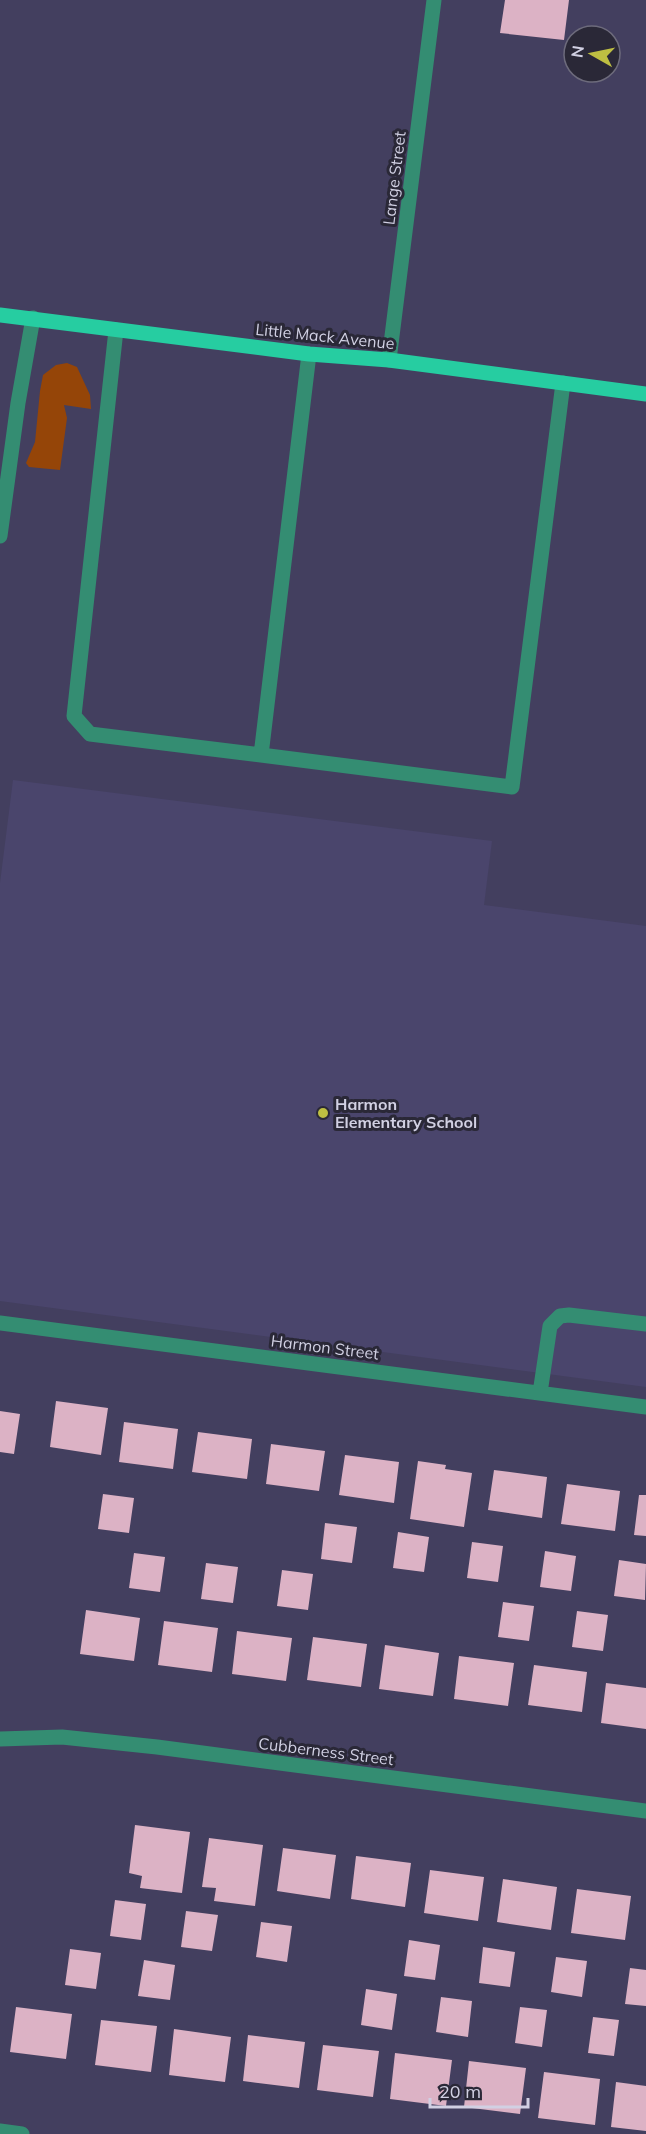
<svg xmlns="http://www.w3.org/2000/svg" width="646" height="2134" font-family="Mulish,sans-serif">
<rect width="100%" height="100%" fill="#433f5f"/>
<!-- built -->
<path fill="#4a456c" d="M13,780L492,841L484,905L646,926V1387L0,1301V883Z"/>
<!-- green -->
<path fill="#954508" d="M67,363L77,367L90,395L91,409L64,405L67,418L60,470L29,467L26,463L35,442L40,391L43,375L56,365Z"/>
<!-- building -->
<path fill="#dcb2c5" d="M505,0H569L564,40L500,33Z
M56,1401L108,1408L101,1455L50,1447Z
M0,1411L20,1414L14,1454L0,1452Z
M124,1422L178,1429L173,1469L119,1462Z
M198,1432L252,1439L247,1479L192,1472Z
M271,1444L325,1451L319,1491L266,1484Z
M345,1455L399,1462L394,1503L339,1495Z
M418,1461L446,1465L445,1469L472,1473L464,1527L410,1519Z
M494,1470L547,1477L542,1518L488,1510Z
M567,1484L620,1491L615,1531L561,1524Z
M103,1494L134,1498L129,1533L98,1529Z
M639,1495H646V1536L634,1535Z
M325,1523L357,1527L352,1563L321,1559Z
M398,1532L429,1537L424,1572L393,1568Z
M472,1542L503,1546L498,1582L467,1578Z
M545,1551L576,1556L571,1591L540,1587Z
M134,1553L165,1557L160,1592L129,1588Z
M619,1560L646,1564L645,1600L614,1596Z
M206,1563L238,1567L233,1603L201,1599Z
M282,1570L313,1574L308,1610L277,1606Z
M503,1602L534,1606L529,1641L498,1637Z
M86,1610L140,1618L134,1661L80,1654Z
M577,1611L608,1615L603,1651L572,1647Z
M164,1621L218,1628L212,1672L158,1665Z
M237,1631L292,1638L286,1681L232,1674Z
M313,1637L367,1644L361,1687L307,1680Z
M385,1645L439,1653L433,1696L379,1689Z
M459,1656L514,1663L508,1706L454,1699Z
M534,1665L587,1672L582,1712L528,1705Z
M606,1683L646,1688V1729L601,1723Z
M135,1825L190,1832L182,1893L140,1888L142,1876L129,1873Z
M209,1838L263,1845L255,1906L214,1901L216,1888L202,1887Z
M283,1848L336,1855L330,1899L277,1891Z
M356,1856L411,1863L405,1907L351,1899Z
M430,1870L484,1877L478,1921L424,1913Z
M503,1879L557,1887L551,1930L497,1922Z
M577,1889L631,1896L625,1940L571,1933Z
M115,1900L146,1904L141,1940L110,1936Z
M186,1911L218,1915L212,1951L181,1947Z
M261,1922L292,1926L287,1962L256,1957Z
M409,1940L440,1945L435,1980L404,1976Z
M483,1947L515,1952L510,1987L479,1983Z
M70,1949L101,1953L96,1989L65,1985Z
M556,1957L587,1961L582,1997L551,1992Z
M144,1960L175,1965L170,2000L138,1996Z
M630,1968L646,1970V2006L625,2004Z
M366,1989L397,1994L392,2030L361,2025Z
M441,1997L472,2001L468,2037L436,2032Z
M16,2007L72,2014L66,2059L10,2052Z
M520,2007L547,2010L542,2047L515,2043Z
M593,2017L619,2020L614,2056L588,2053Z
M101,2020L157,2026L151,2072L95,2065Z
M174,2029L231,2037L225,2082L169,2075Z
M248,2035L305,2042L299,2088L243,2081Z
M323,2045L379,2051L373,2097L317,2090Z
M395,2053L452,2060L446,2106L390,2099Z
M469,2061L526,2068L520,2114L464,2107Z
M544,2072L600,2079L595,2125L538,2118Z
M616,2082L646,2086V2131L611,2127Z"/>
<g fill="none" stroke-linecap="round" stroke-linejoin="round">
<!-- minor -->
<path stroke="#348d72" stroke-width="15" d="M116,330L74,716L90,734L261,755L309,354
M389,360L434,0
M0,536L18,403L33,318
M261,755L512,787L563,383
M0,1323L646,1407
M540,1393L550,1326L560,1316L569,1315L646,1324
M0,1739L62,1737L157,1747L646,1811
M0,2131L22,2134"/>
<!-- major -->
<path stroke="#26cda1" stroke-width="15" d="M0,315L309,354L389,360L646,394"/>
</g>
<!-- markers -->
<circle fill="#bebf42" stroke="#2a2837" stroke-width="2" cx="323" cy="1113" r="6"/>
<g text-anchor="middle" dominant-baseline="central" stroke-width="6" stroke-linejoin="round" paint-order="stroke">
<!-- street labels -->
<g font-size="16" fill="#d1d0e3" stroke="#2a2837">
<text transform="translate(394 178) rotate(-83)">Lange Street</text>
<text transform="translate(325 336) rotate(6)">Little Mack Avenue</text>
<text transform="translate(325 1347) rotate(7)">Harmon Street</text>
<text transform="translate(326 1751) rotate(7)">Cubberness Street</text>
</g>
<!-- poi labels -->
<g font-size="16" font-weight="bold" fill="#d1d0e3" stroke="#2a2837" text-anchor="start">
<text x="335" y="1104">Harmon<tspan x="335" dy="18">Elementary School</tspan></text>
</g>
</g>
<!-- north arrow -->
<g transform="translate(592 54) rotate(279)"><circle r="28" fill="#2a2837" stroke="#6d6b7c" stroke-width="1.5"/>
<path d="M0-4.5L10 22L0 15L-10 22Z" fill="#bebf42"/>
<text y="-9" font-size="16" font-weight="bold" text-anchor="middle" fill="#d1d0e3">N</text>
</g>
<!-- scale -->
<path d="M430 2098v9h98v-9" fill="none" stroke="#d1d0e3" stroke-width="3"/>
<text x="439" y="2098" font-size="18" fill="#d1d0e3" stroke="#2a2837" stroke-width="4.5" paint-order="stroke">20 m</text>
</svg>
